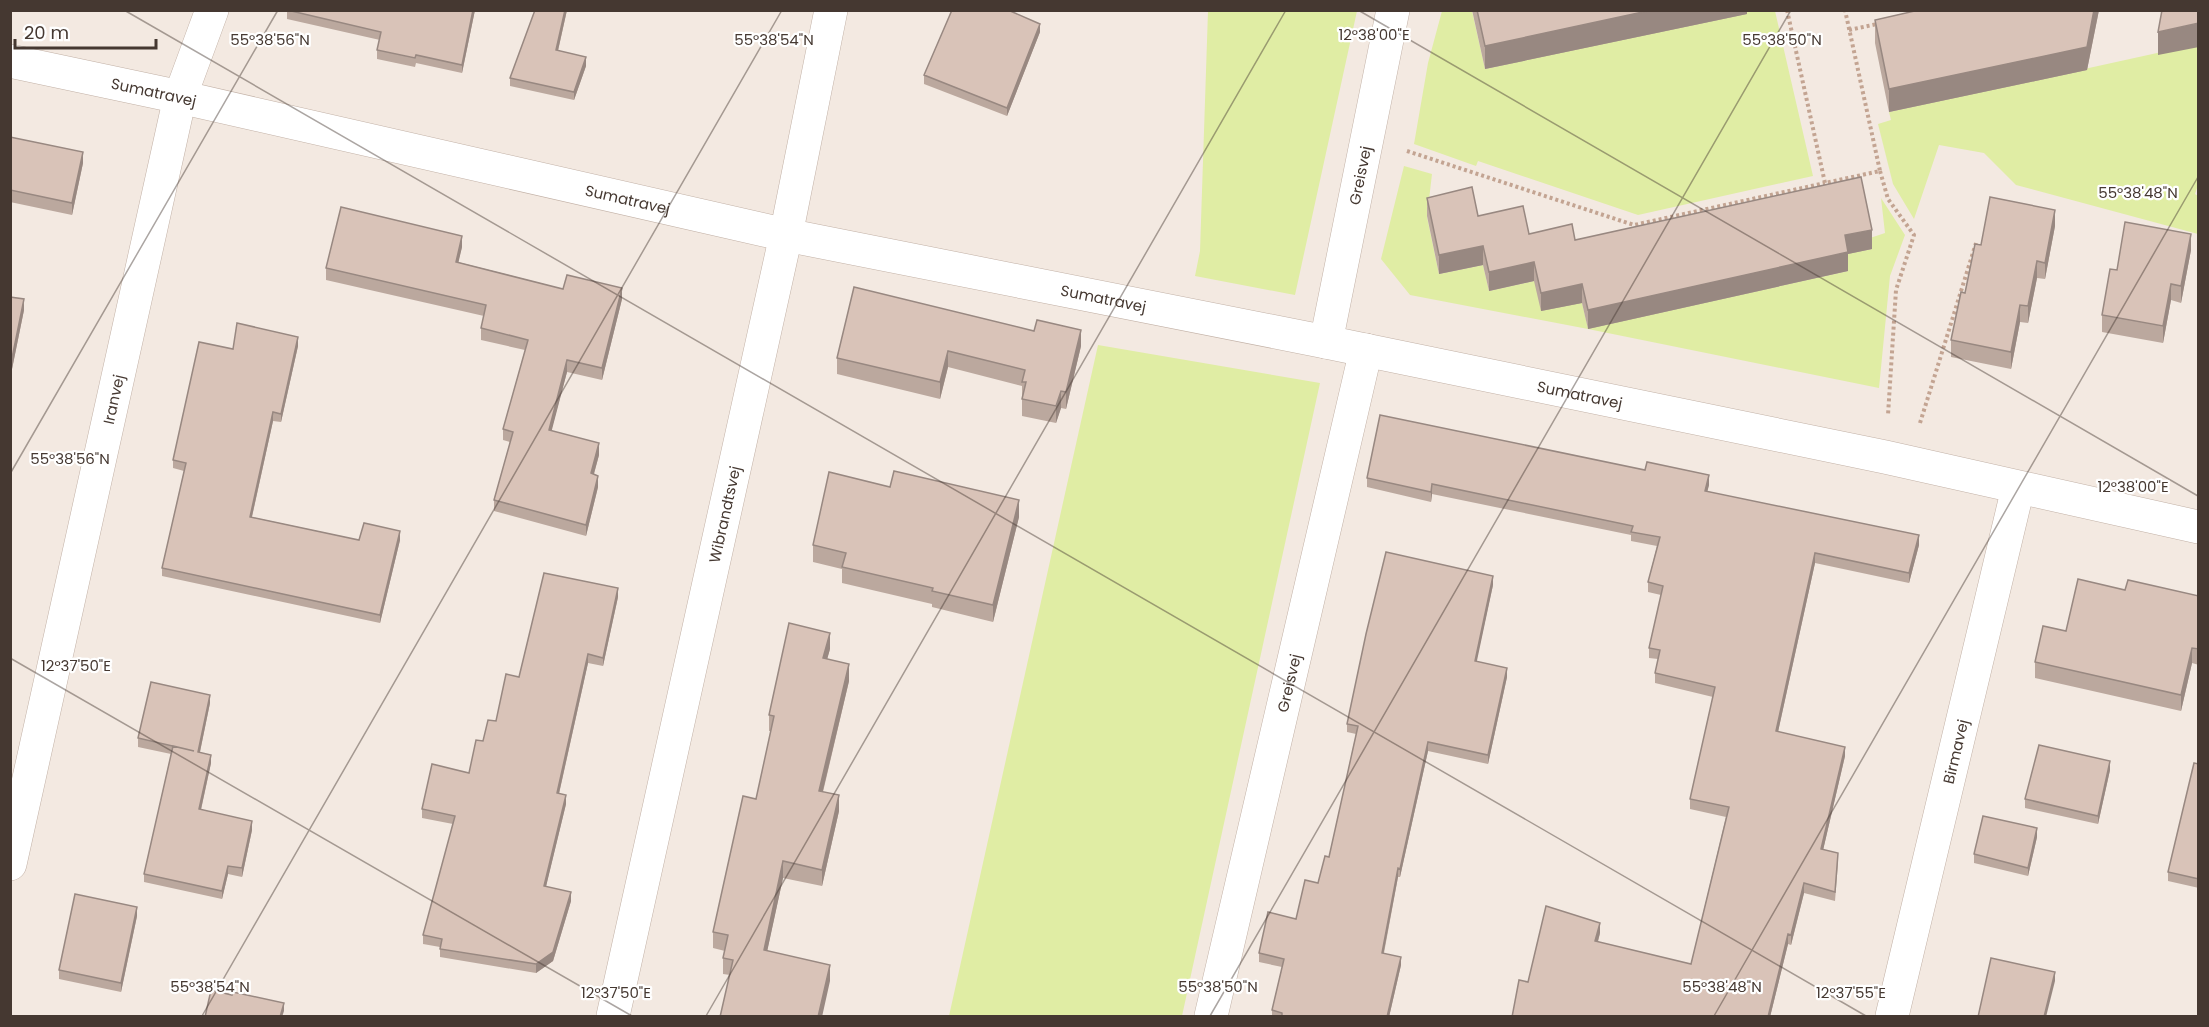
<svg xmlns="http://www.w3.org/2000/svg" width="2209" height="1027" font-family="Poppins,sans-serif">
<rect width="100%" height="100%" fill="#f3e9e1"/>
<!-- green -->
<path fill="#e0eda4" d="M1208,11H1357L1295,295L1195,276L1200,251Z
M1442,11H1472L1485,69L1747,11H1775L1813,176L1638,215L1478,161L1476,166L1414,144L1428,63Z
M2198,44V185L2195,194L2198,196V234L2016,185L1984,153L1939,145L1914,219L1893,184L1878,124L1891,120L1889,112Z
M1404,166L1432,174L1427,217L1439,274L1483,265L1489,291L1534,281L1582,303L1588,328L1848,271L1845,254L1872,249L1870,238L1885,233L1881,198L1905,235L1890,276L1879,388L1588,329L1410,295L1381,259Z
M1098,345L1320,383L1182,1016H949Z"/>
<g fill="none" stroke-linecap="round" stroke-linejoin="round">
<!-- minor casing -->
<g stroke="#c2b1a6" stroke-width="34">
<g id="minor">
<path id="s1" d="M10,61L180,97L786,235L1326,342L1885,457L2198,527"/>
<path id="s2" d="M1326,342L1393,10"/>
<path id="s3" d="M10,864L180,97L212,10"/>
<path id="s4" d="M613,1016L786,235L831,10"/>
<path id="s5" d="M1211,1016L1366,350"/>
<path id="s6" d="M1892,1016L2018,488"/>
</g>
</g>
<!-- path -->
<path stroke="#c3a492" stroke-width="4" stroke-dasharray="3 3" stroke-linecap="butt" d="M1787,10L1825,183L1880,171L1845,10
M1849,30L1877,24
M1407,151L1634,225L1825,183
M1880,171L1888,199L1914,235L1896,290L1888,415
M1920,423L1976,243"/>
<!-- minor -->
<use href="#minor" stroke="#fff" stroke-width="33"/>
</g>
<!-- wall -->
<path fill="#bba89e" d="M287,10H475L462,73L416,63L415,67L377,59V50L380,40L287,19Z
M567,10L558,51L586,66L574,100L510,86V78Z
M1472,10H1747V14L1485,69Z
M1919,10H2099L2087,70L1889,112L1875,43V20Z
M1040,32L1007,116L924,84V75Z
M10,137L83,163L72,215L10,202Z
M1427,198L1529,234L1575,240L1872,249L1848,254V271L1588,329L1582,303L1541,311L1534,281L1489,291L1483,265L1439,274L1427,216Z
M2055,226L2045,279L2037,278L2028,323L2020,322L2011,369L1951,357V340L1981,245Z
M462,247L458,262L563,289L622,299L602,380L567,372L551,431L599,455L594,474L598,487L586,536L494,511V500L510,442L503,440V429L525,350L481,340V328L484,316L326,280V268Z
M2191,250L2181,303L2171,300L2163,343L2102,332V315L2117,270Z
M854,287L1081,346L1066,409L1061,408L1056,423L1022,416V386L948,367L940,399L837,374V358Z
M10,297L24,310L12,369L10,368Z
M298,346L281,422L273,421L252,517L359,540H400L380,623L162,576V568L184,471L173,468V460L233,349Z
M1367,478L1709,485L1707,491L1919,545L1909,583L1815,563L1778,732L1845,756L1823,850L1838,863L1835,901L1804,893L1791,945L1788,944L1770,1017L1528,982L1600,933L1598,942L1691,964L1726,817L1690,809V799L1713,697L1655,683V673L1658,659L1649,658V648L1661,595L1648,592V582L1657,546L1631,541V535L1432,494L1431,502L1367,487Z
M1019,517L993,622L932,607V604L842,583V569L813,562V545Z
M1493,585L1476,662L1507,677L1488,764L1428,751L1400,877H1398L1384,953L1401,965L1389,1017H1272V1010L1282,967L1259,962V953L1296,919L1318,883L1329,857L1356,734L1347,732V724Z
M2125,590L2199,596V665L2192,663L2181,711L2035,678V662L2066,631Z
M618,597L603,666L588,663L559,794L566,804L546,886L571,901L553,961L536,973L440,957V947L423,944V935L453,824L422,818V809L469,773L519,677Z
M830,649L827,659L849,681L823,792L839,811L822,886L783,878L767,951L830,981L730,975L723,974V958L725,951L713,948V932L756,799L771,731H769V715Z
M210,703L200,752L211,763L201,810L252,830L242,877L228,874L222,899L144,882V874L171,754L138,747V738Z
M2199,764V888L2168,881V872Z
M2110,770L2098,824L2025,808V799Z
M2037,837L2028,876L1974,863V854Z
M137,916L121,992L59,979V970Z"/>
<!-- shaded-wall -->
<path fill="#988881" d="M473,10H475L462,73V65Z
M565,10H567L556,59V50Z
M1652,10H1747V14L1485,69V46Z
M2094,10H2099L2087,70L1889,112V89Z
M2199,23V47L2158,55V32Z
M1040,24V32L1007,116V108Z
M586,57V66L574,100V92Z
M83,152V163L72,215V203Z
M2055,210V226L2045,279V263Z
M1872,230V249L1848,254V271L1588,329V310L1845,235Z
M2191,234V250L2181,303V286Z
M462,236V247L456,273V262Z
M1483,246V265L1439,274V255Z
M2037,261V278L2028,323V306Z
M1534,262V281L1489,291V272Z
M1582,284V303L1541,311V293Z
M2171,284V300L2163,343V326Z
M622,288V299L602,380V368Z
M24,299V310L12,369V358Z
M2020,305V322L2011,369V352Z
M1081,330V346L1066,409V392Z
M298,337V346L281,422V414Z
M948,351V367L940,399V382Z
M567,360V372L549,441V430Z
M1061,391V408L1056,423V406Z
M273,412V421L250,525V517Z
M599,443V455L591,484V473Z
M1709,475V485L1705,501V491Z
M598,476V487L586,536V525Z
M1432,484V494L1431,502V492Z
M1019,500V517L993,622V605Z
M400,531V540L380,623V615Z
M1919,535V545L1909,583V573Z
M1815,553V563L1776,741V731Z
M1493,576V585L1475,670V661Z
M618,588V597L603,666V658Z
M830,633V649L823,674V658Z
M2192,648V663L2181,711V695Z
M588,654V663L557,802V793Z
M849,664V681L819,807V791Z
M1507,668V677L1488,764V755Z
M210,695V703L198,761V752Z
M1428,742V751L1400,877V869Z
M1845,747V756L1821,859V849Z
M211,755V763L199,818V809Z
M2110,761V770L2098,824V816Z
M566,795V804L544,895V886Z
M839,795V811L822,886V870Z
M252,821V830L242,877V868Z
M2037,828V837L2028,876V868Z
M783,861V878L764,966V950Z
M228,866V874L222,899V891Z
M1398,868V877L1382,961V953Z
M1804,883V893L1791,945V935Z
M571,892V901L553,961L536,973V964Z
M137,907V916L121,992V983Z
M1600,923V933L1595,951V941Z
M1788,934V944L1770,1017H1768Z
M1401,957V965L1389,1017H1387Z
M830,965V981L822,1017H818Z
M2055,972V981L2046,1017H2044Z
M284,1003V1011L282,1017H280Z"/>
<!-- building -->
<path fill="#d9c3b8" stroke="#988881" stroke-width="1.5" d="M287,10H473L462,65L416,55L415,58L377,50L381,32Z
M535,10H565L556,50L586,57L574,92L510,78Z
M952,10H1008L1040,24L1007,108L924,75Z
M1477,10H1652L1485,46Z
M1919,10H2094L2087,47L1889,89L1875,20Z
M2162,10H2199V23L2158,32Z
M10,137L83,152L72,203L10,190Z
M1861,177L1872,230L1845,235L1848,252L1588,310L1582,284L1541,293L1534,262L1489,272L1483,246L1439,255L1427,198L1472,187L1478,216L1523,206L1529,234L1572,224L1575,240Z
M1990,197L2055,210L2045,263L2037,261L2028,306L2020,305L2011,352L1951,340L1961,292L1965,293L1975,244L1981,245Z
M341,207L462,236L456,262L563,289L567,275L622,288L602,368L567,360L549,430L599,443L591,473L598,476L586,525L494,500L513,432L503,429L528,340L481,328L486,305L326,268Z
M2125,222L2191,234L2181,286L2171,284L2163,326L2102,315L2110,269L2117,270Z
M854,287L1034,331L1037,320L1081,330L1066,392L1061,391L1056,406L1022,399L1026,382H1022L1025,370L948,351L940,382L837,358Z
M10,297L24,299L12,358L10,357Z
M237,323L298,337L281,414L273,412L250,517L359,540L364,523L400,531L380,615L162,568L186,463L173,460L199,342L233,349Z
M1380,415L1645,470L1647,462L1709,475L1705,491L1919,535L1909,573L1815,553L1776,731L1845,747L1821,849L1838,853L1835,892L1804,883L1791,935L1788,934L1768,1017H1512L1519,980L1528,982L1546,906L1600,923L1595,941L1691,964L1729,807L1690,799L1715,687L1655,673L1660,650L1649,648L1663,586L1648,582L1660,537L1631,532L1633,526L1432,484L1431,492L1367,478Z
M894,471L1019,500L993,605L932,591L933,588L842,567L846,553L813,545L829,472L890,487Z
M1386,552L1493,576L1475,661L1507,668L1488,755L1428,742L1400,869L1398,868L1382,953L1401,957L1387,1017H1282V1013L1272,1010L1284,959L1259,953L1268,912L1296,919L1305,880L1318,883L1325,856L1329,857L1358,726L1347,724L1366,634Z
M544,573L618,588L603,658L588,654L557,793L566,795L544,886L571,892L553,952L536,964L440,949L442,939L423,935L455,816L422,809L432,764L469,773L476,740L483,741L488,720L496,721L506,674L519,677Z
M2078,579L2125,590L2128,580L2199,596V649L2192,648L2181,695L2035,662L2043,626L2066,631Z
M789,623L830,633L823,658L849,664L819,791L839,795L822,870L783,861L764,950L830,965L818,1017H720L733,960L723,958L728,935L713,932L743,796L756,799L774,716L769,715Z
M151,682L210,695L198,752L211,755L199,809L252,821L242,868L228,866L222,891L144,874L173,746L194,751L138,738Z
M2039,745L2110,761L2098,816L2025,799Z
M2194,763L2199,764V879L2168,872Z
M1983,816L2037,828L2028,868L1974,854Z
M75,894L137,907L121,983L59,970Z
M1991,958L2055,972L2044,1017H1978Z
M211,990L232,995L233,992L284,1003L280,1017H205Z"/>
<!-- ticks -->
<path fill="none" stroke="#453831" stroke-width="1.5" stroke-opacity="0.45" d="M124,10L1866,1016M1358,10L2198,496M10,474L278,10M10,658L632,1016M202,1016L782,10M706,1016L1286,10M1210,1016L1791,10M1714,1016L2198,177"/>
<g text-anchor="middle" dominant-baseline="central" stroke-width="4.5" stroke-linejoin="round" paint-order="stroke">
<!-- street labels -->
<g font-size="15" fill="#453831" stroke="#fff">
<text stroke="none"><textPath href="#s1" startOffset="147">Sumatravej</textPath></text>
<text stroke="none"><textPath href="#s2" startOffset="170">Greisvej</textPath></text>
<text stroke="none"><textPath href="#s1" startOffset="633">Sumatravej</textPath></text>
<text stroke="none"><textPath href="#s1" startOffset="1119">Sumatravej</textPath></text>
<text stroke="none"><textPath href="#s1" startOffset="1605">Sumatravej</textPath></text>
<text stroke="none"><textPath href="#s3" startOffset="476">Iranvej</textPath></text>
<text stroke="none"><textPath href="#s4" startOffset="514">Wibrandtsvej</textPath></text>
<text stroke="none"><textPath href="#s5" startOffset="342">Greisvej</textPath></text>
<text stroke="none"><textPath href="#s6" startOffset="272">Birmavej</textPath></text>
</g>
</g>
<g font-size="15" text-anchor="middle" fill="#453831" stroke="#fff" stroke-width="4.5" stroke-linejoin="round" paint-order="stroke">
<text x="1374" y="40">12°38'00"E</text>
<text x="774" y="45">55°38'54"N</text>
<text x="1782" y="45">55°38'50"N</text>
<text x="270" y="45">55°38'56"N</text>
<text x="2138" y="198">55°38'48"N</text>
<text x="70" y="464">55°38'56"N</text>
<text x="2133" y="492">12°38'00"E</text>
<text x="76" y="671">12°37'50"E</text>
<text x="210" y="992">55°38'54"N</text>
<text x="1218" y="992">55°38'50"N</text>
<text x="1722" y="992">55°38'48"N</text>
<text x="616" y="998">12°37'50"E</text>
<text x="1851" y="998">12°37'55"E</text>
</g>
<!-- border -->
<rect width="2209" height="1027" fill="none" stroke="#453831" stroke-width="24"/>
<!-- scale -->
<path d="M15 39v9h141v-9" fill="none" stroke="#453831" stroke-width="3"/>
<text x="24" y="39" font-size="18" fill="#453831" stroke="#ffffff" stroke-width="4.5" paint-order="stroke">20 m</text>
</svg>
